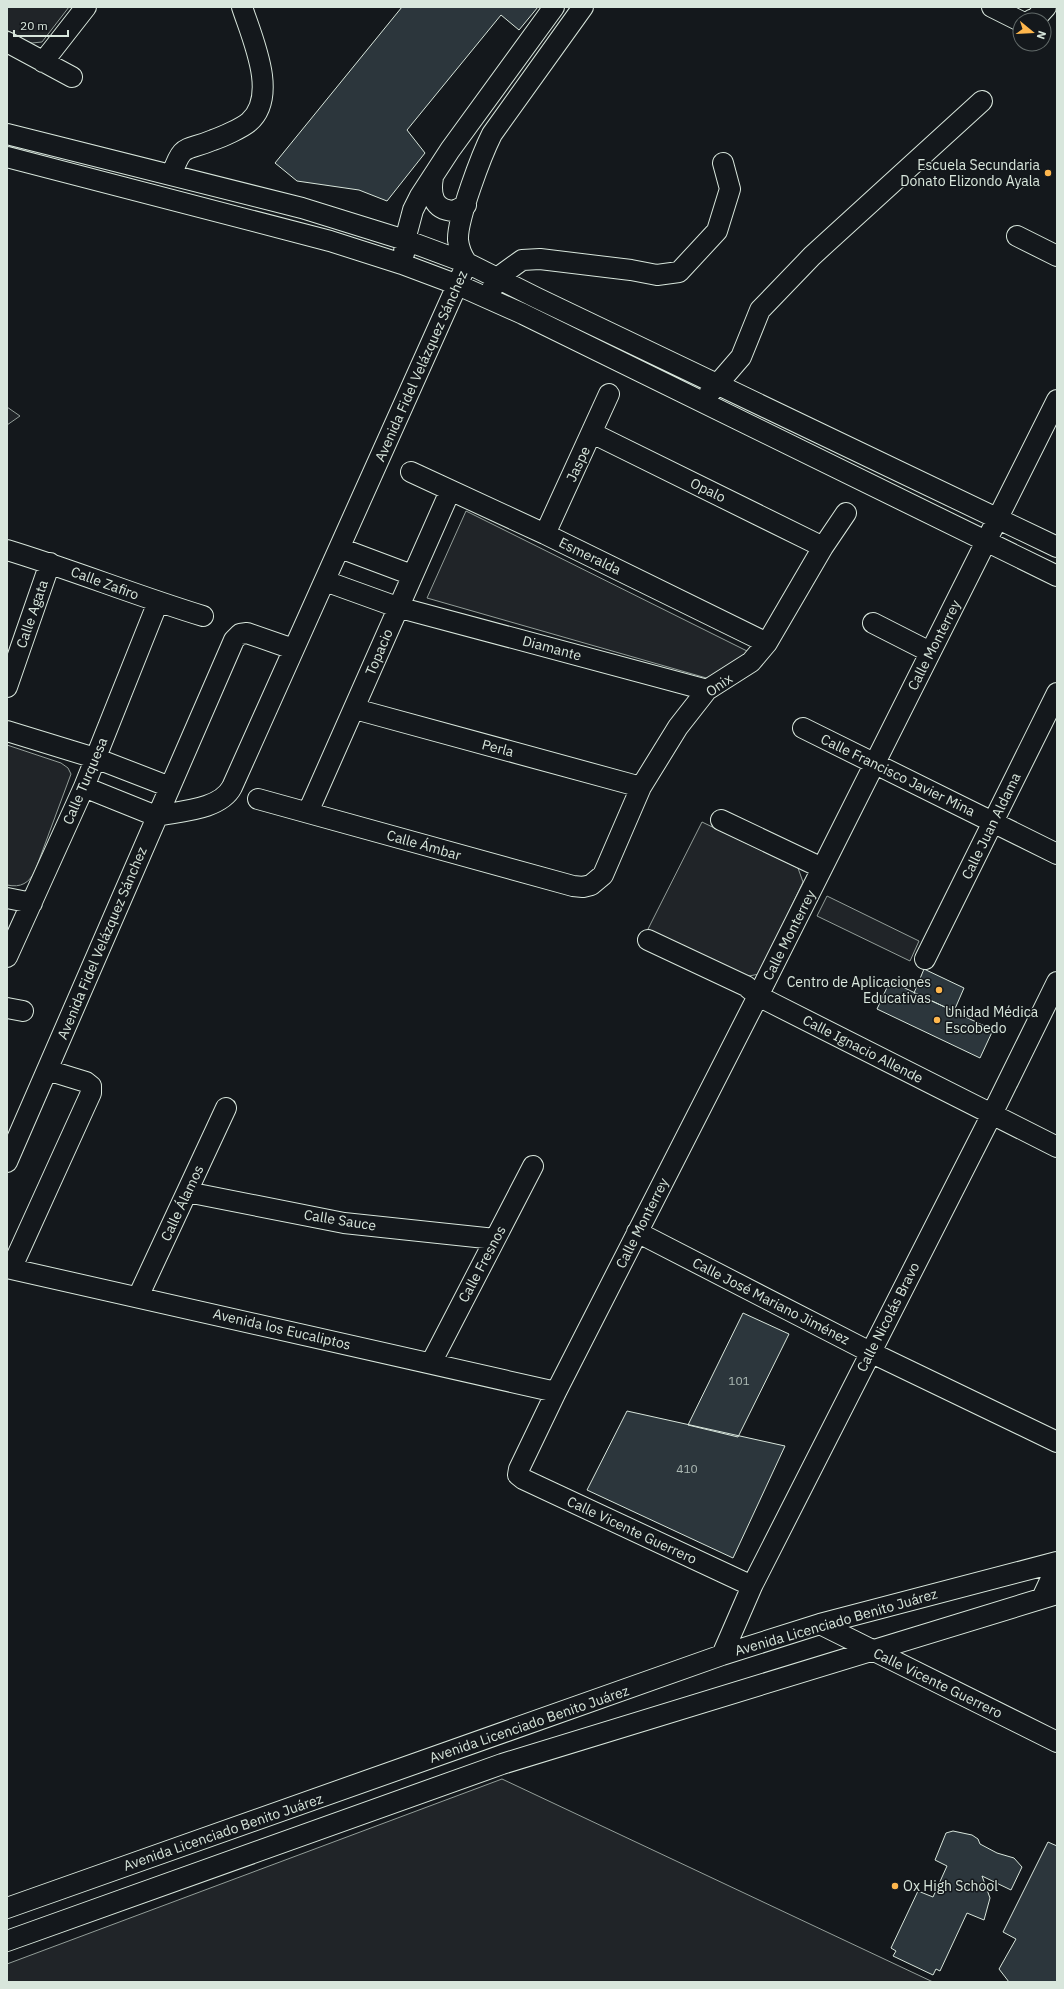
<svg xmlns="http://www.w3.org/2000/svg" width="1064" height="1989" font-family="'IBM Plex Sans',sans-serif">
<rect width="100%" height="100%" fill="#14181c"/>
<!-- green -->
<path fill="#202428" stroke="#939e99" d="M7,7H69L42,42L32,43L28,42L7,30Z
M7,407L20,416L7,425Z
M466,511L749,652L710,679L427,598Z
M7,745L61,763L68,768L71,774L35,871C29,883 21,888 7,885Z
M702,822L798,868L803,882L759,974L744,977L648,929Z
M827,896L919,941L910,961L817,916Z
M502,1779L933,1982H7V1964Z"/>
<!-- building -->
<path fill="#2c363c" stroke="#d8e6dc" d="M402,7H538L519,30L501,15L407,130L425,153L387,201L359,190L297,181L275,163Z
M924,969L964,988L954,1011L914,993Z
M890,981L993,1030L980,1058L877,1009Z
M743,1313L789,1334L738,1437L688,1425Z
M627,1411L785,1446L733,1558L587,1490Z
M953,1831L972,1835L978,1839L980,1844L997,1853L1014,1858L1022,1867L1011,1890L982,1876L990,1898L984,1920L967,1913L940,1971L936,1969L933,1975L893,1956L896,1951L891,1948L918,1891L933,1897L947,1866L935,1860L946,1833Z
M1048,1842L1057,1846V1982H1009L999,1969L1016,1939L1003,1932Z"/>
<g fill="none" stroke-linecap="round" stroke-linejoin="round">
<!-- minor casing -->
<g stroke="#d8e6dc" stroke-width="22">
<path id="minor" d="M992,7L1020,21
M1031,20L1036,18L1046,7
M7,42L72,77
M43,62L86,7
M7,134L302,208L405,240L467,263L537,298L1057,547
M7,157L330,241L402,264L458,285L523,314L1057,576
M172,174C183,142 185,152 213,140C222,137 242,128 249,122C279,96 252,38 242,7
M433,177C430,195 433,210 454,211L466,205
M1017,236L1057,256
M404,254L405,240L413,210L420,196L450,150L554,7
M492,289L497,278L522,260L540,259L631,270L657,275L679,272L717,231L730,189L723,163
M709,394L741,357L760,310L812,256L982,101
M592,433L823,547
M411,472L545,534L767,643
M545,534L609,394
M340,548L412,575
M7,550C73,570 137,596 203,616
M325,581L397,607L707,690
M873,623L930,652
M7,687L50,563
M355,709L641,787
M803,728L1057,854
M7,731L95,758L170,787
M84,787L156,816
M258,799L573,886L583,887L591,885L603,875L641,787L678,727L707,690L751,662L767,643L823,547L846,513
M308,812L450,491
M156,816C180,811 220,810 232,787L467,263C462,256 459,249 458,240C457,219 482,154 492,134L583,7
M721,820L822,868
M7,898L32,903
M648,940L746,986L758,996L1057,1147
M7,957L84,787L158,602
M925,959L1057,693
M7,1008L23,1011
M7,1162L234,640L240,634L247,633L293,649
M187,1192L344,1223L495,1239
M637,1232L870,1352L1057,1442
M7,1268L556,1392
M11,1269L91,1093V1086L86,1082L47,1070
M138,1297L226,1108
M431,1363L533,1166
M752,1586L523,1479L518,1475L519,1469L556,1392L758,996L1057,400
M1042,1598L1057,1566
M820,1624L1057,1742
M722,1655L752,1586L992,1114L1057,982
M7,1908L722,1655L820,1624L1057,1562
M7,1941L502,1764L1057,1594"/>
</g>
<!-- minor -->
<use href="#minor" stroke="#14181c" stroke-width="20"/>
</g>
<!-- markers -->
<g fill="#ffb74d" stroke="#14181c" stroke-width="1.5">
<circle cx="1048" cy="173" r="4"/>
<circle cx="939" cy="990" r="4"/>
<circle cx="937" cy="1020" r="4"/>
<circle cx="895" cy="1886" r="4"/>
</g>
<g text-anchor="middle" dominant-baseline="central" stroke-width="3" stroke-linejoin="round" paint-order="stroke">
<!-- number labels -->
<g font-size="12" fill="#adbab4">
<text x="739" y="1380">101</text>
<text x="687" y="1468">410</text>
</g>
<!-- poi labels -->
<g font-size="14" fill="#d8e6dc" stroke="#14181c" text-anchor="end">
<text x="1040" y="165">Escuela Secundaria<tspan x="1040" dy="16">Donato Elizondo Ayala</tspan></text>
<text x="931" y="982">Centro de Aplicaciones<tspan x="931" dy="16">Educativas</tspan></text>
<text x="945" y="1012" text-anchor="start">Unidad Médica<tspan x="945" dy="16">Escobedo</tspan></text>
<text x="903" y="1886" text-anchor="start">Ox High School</text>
</g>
<!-- street labels -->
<g font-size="14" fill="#d8e6dc" stroke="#14181c">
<text transform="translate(421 366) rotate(-66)">Avenida Fidel Velázquez Sánchez</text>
<text transform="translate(578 464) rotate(-65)">Jaspe</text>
<text transform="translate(708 490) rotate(26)">Opalo</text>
<text transform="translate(590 556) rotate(26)">Esmeralda</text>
<text transform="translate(105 583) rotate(20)">Calle Zafiro</text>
<text transform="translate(32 614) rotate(-71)">Calle Agata</text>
<text transform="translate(934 645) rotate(-63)">Calle Monterrey</text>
<text transform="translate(552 648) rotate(15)">Diamante</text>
<text transform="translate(379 652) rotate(-67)">Topacio</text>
<text transform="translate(719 685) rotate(-35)">Onix</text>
<text transform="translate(498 748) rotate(15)">Perla</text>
<text transform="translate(898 775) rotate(26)">Calle Francisco Javier Mina</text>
<text transform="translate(85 781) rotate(-67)">Calle Turquesa</text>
<text transform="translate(991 826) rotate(-64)">Calle Juan Aldama</text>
<text transform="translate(424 845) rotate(16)">Calle Ámbar</text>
<text transform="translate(789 935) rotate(-63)">Calle Monterrey</text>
<text transform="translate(102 943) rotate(-67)">Avenida Fidel Velázquez Sánchez</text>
<text transform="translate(863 1049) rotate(27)">Calle Ignacio Allende</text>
<text transform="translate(182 1203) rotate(-65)">Calle Álamos</text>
<text transform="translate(340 1220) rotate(9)">Calle Sauce</text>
<text transform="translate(642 1223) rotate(-63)">Calle Monterrey</text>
<text transform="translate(482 1264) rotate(-62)">Calle Fresnos</text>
<text transform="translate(771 1301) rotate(27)">Calle José Mariano Jiménez</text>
<text transform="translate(888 1317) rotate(-63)">Calle Nicolás Bravo</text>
<text transform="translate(282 1329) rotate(13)">Avenida los Eucaliptos</text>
<text transform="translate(632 1530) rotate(25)">Calle Vicente Guerrero</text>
<text transform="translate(836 1622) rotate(-16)">Avenida Licenciado Benito Juárez</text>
<text transform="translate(938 1683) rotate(26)">Calle Vicente Guerrero</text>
<text transform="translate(529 1724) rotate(-19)">Avenida Licenciado Benito Juárez</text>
<text transform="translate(223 1832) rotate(-19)">Avenida Licenciado Benito Juárez</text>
</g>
</g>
<!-- border -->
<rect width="1064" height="1989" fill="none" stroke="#d8e6dc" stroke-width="16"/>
<!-- north arrow -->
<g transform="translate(1032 32) rotate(108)"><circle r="19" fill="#14181c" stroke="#626a69"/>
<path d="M0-3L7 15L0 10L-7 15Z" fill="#ffb74d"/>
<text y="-6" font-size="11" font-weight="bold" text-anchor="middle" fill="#d8e6dc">N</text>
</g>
<!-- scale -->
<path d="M14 30v6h54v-6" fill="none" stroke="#d8e6dc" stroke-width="2"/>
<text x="20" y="30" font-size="12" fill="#d8e6dc" stroke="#14181c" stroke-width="3" paint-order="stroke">20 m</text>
</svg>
